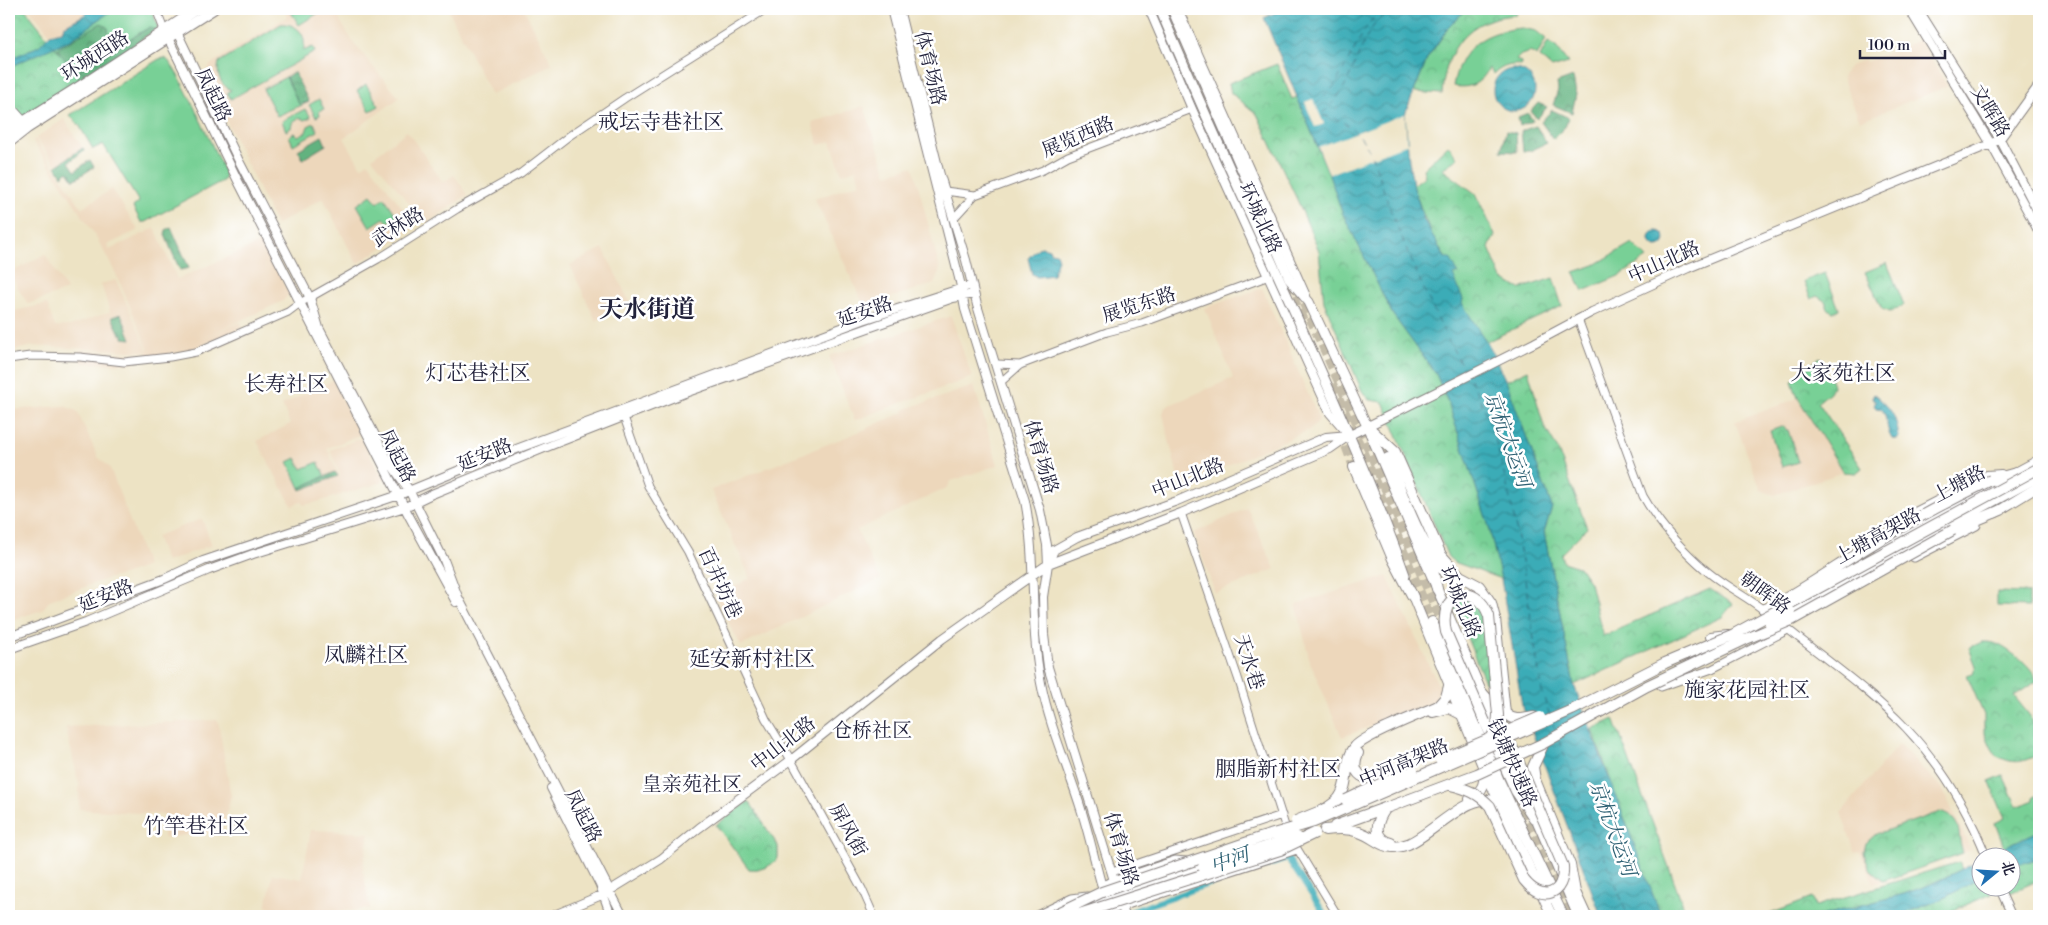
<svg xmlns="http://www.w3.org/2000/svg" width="2048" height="925" font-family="'Libre Bodoni','Noto Serif SC',serif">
<defs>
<pattern id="forest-crowns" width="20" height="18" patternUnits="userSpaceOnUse" patternTransform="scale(1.25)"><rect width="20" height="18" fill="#62b27f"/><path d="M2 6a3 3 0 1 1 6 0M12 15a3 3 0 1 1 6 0" fill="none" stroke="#509069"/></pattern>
<pattern id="park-crowns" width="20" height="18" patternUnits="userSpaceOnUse" patternTransform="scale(1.25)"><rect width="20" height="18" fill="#78d096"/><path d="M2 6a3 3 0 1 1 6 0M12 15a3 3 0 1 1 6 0" fill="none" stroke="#68b282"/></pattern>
<pattern id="garden-furrows" width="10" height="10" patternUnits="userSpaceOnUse" patternTransform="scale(1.25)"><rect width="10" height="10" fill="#78d096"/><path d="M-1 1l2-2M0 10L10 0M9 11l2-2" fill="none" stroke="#68b282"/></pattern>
<pattern id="water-waves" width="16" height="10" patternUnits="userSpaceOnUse" patternTransform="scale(1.25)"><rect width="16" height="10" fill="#3bacb7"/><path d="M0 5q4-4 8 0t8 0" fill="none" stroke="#318c96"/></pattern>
</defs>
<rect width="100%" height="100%" fill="#fff"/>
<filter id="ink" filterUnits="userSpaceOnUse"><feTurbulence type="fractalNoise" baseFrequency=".02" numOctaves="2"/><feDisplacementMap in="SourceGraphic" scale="10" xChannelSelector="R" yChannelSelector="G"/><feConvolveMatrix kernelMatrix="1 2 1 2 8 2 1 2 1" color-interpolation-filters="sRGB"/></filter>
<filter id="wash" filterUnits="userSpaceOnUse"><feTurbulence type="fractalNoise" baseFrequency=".0096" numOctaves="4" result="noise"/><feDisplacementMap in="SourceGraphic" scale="20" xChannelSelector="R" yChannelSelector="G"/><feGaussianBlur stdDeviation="1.12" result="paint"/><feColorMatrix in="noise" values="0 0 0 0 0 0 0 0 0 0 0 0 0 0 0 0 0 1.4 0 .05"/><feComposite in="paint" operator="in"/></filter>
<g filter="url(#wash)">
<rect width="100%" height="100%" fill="#ede3c4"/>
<!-- built -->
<path fill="#edd7bb" d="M29,9H98L53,38Z
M284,9H333L353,42L399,98L344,138L361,167L368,162L416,226L357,264L323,198L276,225L208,82L207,70L212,63L288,16Z
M453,9H524L552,64L491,95L449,11Z
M1919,40L1948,86L1860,121L1842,77L1850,66L1865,59L1866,62Z
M864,106L887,174L913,166L940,269L934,284L864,306L815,199L860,183L856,169L842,174L831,141L819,145L812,123Z
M64,119L83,148L56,166L36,138Z
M407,131L443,182L454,175L468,195L428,222L424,221L372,158Z
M35,139L82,208L112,189L138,230L107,245L109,250L155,228L177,279L262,242L289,294L283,301L194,342L164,349L194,342L240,322L243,327L193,349L125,364L82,363L80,350L144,355L146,352L33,346L9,351V312L47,304L55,327L70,326L110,312L101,284L116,280L147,349L146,352L148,349L116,274L95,235L33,141Z
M603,248L629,301L596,321L570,265Z
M45,254L67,290L28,304L9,274Z
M1262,288L1319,419L1313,428L1180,486L1163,414L1165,407L1233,378L1205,308Z
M951,316L972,377L855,420L829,356Z
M333,380L360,435L327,448L339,476L340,475L330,450L361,438L383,478V482L314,503L303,505L301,501L292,506L257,441L290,424L282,405Z
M974,386L998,465L951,481L947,488L857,530L880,579L741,646L715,597L750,578L711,490L861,431L904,412L903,410Z
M1798,398L1843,472L1775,495L1761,490L1735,422Z
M64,406L77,411L98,457L110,468L147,566L126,574L106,579L50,600L42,610L9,621V410Z
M1247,508L1275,569L1215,593L1194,533Z
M202,519L212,545L166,562L156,536Z
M1387,576L1440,689L1434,701L1423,707L1342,737L1310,662L1296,604Z
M218,720L231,796L222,831L163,838L164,815L79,809V785L66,727Z
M1899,744L1942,788L1971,850L1874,884L1860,851L1855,852L1841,813Z
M311,830L369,833L363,870L370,909L305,914L266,907L273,874L302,879Z"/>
<!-- grass -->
<path fill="#78d096" stroke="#4d7968" d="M114,9H152L158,28L155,30L150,27L61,81L67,61L94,48L42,57L9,67L72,39Z
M289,9H325L299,25Z
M281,24C297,23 308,35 303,51L313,47L315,52L231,99L227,93L231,90C220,85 216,74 219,62Z
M1522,28L1536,31L1546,39L1537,56L1530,52L1521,55L1516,60L1521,62V65C1511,64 1502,66 1494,74L1489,68C1481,84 1470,89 1453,86C1460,47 1484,31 1522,28Z
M1548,42L1556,47L1568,63L1552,68L1540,57Z
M165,58C177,64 216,155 225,173L224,180L145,222H141L133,207L139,202L103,144L93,149L79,125L70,115L159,59Z
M286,77L299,104L309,102L277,116L263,89Z
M366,84L379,106L370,111L357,91Z
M319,99L324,109L319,111L320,115L316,117L309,105Z
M305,109L311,117L305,120L300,118C294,120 292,122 291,128L286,131L282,121Z
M314,123L318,131L293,145L289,136L294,133L298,136L306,132L308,126Z
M371,195L378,203L384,197L397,216L388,222L384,218L370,227L357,205Z
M1632,243L1647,258L1621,275L1583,291L1574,272L1595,265Z
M296,458L302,469L318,462L325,476L300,488L288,462Z
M1997,592L2029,593V607L1997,606Z"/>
<!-- forest -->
<path fill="url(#forest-crowns)" stroke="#426a5d" d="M101,23L108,28L109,35C91,56 61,52 61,81L150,27L155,30L109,62L30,111L9,93L42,58Z
M294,72L309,102L299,104L286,77Z
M1573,77L1576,94L1572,113L1553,105L1558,90L1557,83Z
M1538,103L1547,107L1537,119L1531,111Z
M1552,110L1569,118L1565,127L1553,139L1541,122Z
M1528,113L1533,121L1520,126L1518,117Z
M1536,126L1547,143L1530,151H1523L1521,131Z
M1506,131L1516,133L1517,152L1501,151Z
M322,136L326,145L303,159L298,150Z
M83,148L84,150L69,162L75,171L90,160L94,167L74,180L68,171L62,176L56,166Z
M171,227L189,268L180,270L179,268L165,235L166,230Z
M121,314L131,339L123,338V334H120L112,317Z
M335,472L338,476L301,490L300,488Z"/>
<!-- park -->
<path fill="url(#park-crowns)" stroke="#4d7968" d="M9,9H25L81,80L30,111L24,121L9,124Z
M1466,9H1519L1516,15C1468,17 1445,49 1442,94L1414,92L1427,59L1447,29Z
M1277,64L1292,99L1297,97L1329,174L1342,212L1393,315L1436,374L1448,402L1489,527L1501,579L1454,562L1448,557L1383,402L1369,400L1362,391L1324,302L1319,251L1300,206L1257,114L1231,93L1229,83Z
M1448,145L1458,158L1442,169L1476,194L1495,235L1489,248L1502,279L1520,289L1553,278L1562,306L1486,342L1461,303L1463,299L1452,275L1457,273C1435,247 1423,217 1413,185L1425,176L1423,169Z
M1887,263L1904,305L1890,312L1882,309L1865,272Z
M1825,273L1839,309L1833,312L1826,307V302L1817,296L1811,299L1804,281Z
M1820,357L1824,362L1817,367C1826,372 1831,376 1833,386L1830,392L1818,402L1862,468L1856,473L1843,472L1798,398L1792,381Z
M1528,370L1544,426L1558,450L1587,528L1561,554L1563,562L1579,567L1590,583L1603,636L1710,589L1733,604L1722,617L1574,685L1544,532L1552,507L1506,381Z
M1784,426L1786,430H1788L1798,462L1782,467L1770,431Z
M1982,642C1986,642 1990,642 1994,643C2007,647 2033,668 2037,681L2014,696L2030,716L2037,744H2039V754C2021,763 2014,765 1995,755L1984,731V715L1967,676L1973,674L1976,666L1969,648Z
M1614,719L1687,916H1660L1592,729Z
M2003,775L2017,807L2034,800V797L2039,795V831L2004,847L1995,823L2005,818L1989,781Z
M749,801L778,846V858C769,868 762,870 749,869L716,825Z
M1940,812C1965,820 1956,835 1963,853L1883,881L1871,871L1866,860L1864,852L1866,843L1876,834Z
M2039,858V880L2010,893L2007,888H2010L2011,867Z
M1959,862L1962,869L1929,885L1904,894L1821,916H1765L1812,898L1816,906Z
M1980,878V888H1988L1992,894L1939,916H1895L1942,899Z"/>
<!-- garden -->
<path fill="url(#garden-furrows)" stroke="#4d7968" d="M1462,595L1484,609L1492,686L1485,682L1454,606L1455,600Z"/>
<!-- water -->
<path fill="url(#water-waves)" stroke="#2e6779" d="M91,9H114L72,39L9,67V59L39,46L50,34L62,31L64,26L84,15Z
M1283,9H1466L1447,29L1427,59L1405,114L1409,161L1413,185L1424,220L1445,258H1450L1458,273L1453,275L1463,299L1462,303L1490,348L1506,381L1552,507L1544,532L1574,685L1661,916H1601L1522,705L1501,579L1489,527L1448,402L1436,374L1393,315L1342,212L1329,174L1264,18Z
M1493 90a21 21 0 1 1 42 0a21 21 0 1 1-42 0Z
M1649 239a8 8 0 1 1 16 0a8 8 0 1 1-16 0Z
M1042,247L1049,249L1050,252L1056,253L1058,259L1053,275L1037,277L1032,274L1028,258L1038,248Z
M1874,394C1891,408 1896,415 1899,437L1897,440L1892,439C1886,430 1888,419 1882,409L1876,408L1874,405L1876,401L1872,398Z
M2039,831V858L2011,867L2010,858L1993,857L1991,853Z
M1975,863L1980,878L1942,899L1898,916H1821L1904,894L1929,885Z"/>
<!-- pier -->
<path fill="#ede3c4" d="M1313,99L1324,124L1315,127L1305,102Z
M1405,114L1407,144L1329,174L1318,147Z"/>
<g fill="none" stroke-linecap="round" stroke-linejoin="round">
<!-- canal -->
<path stroke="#3bacb7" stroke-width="6" d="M1118,916L1229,877L1288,859L1326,916"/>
<!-- ferry -->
<path stroke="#2d6073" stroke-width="1" stroke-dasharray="6 5" stroke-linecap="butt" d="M1391,9C1382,17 1373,24 1368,35C1351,66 1350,91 1320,115C1338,117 1351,125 1362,139C1377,160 1382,190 1392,214C1414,268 1437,322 1466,373
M1316,105L1335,85L1367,26L1381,9
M1470,379C1489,413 1498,448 1507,486C1523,554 1531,623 1542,692L1550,716
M1553,724L1556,732
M1559,741L1628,916"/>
</g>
</g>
<g filter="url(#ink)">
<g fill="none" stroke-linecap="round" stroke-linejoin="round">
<!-- trunk-tunnel -->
<path stroke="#c4bca9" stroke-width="10" stroke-dasharray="10 5" stroke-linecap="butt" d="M1165,9L1304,323
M1298,290L1369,449L1445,630
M1332,384L1363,453L1432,622
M1341,432L1354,467
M1377,436L1388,458
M1515,795L1572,916"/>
<!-- tertiary casing -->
<g stroke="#888280" stroke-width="9">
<path id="tertiary" d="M156,9L164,30
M945,191L975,195
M953,219L975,195L1043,170L1068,156L1192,109
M1578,319L1643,496C1660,526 1682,550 1708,572C1726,587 1748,597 1766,612
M9,359L30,356L80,357L124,362L170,357L196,352L288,312L300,303L378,259L457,209L521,173L569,136L625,98L766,9
M997,364L1020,365
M1002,381L1020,365L1107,332L1142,323L1269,276
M624,417L648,486L688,552L766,719L791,760L862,889L874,916
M1181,513L1238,678L1287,832L1338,916
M1780,623C1822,657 1869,689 1906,728C1942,766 1968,809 1987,858
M1661,687L1712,669L1788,630
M1112,872L1282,815
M1101,885L1175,860L1186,861
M1999,888L2012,916
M1109,911L1297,850"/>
</g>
<!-- secondary casing -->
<g stroke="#888280" stroke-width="10">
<path id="secondary" d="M891,9L960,282L965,309L1025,501C1037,561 1029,623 1041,683C1049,725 1067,765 1080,806C1092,842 1098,880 1111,916
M899,9L940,175L966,260L977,305L1040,510L1047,545L1048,564L1043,597L1044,635L1048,667L1125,916
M1149,9L1192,109L1330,413L1345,430
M1178,9L1306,296
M1909,9L1991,144L2039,232
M1918,9L2000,139L2039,214
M174,32H177L238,159L310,298L319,328L388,460L409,490L444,560L458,597L623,916
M166,34L238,181L408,514L456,602
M9,105L26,124
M1886,537L1892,524L1987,475L2001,474
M1049,562L1054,550L1077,537L1177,501L1326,437L1349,435
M9,637L164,579L203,561L399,495L460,470L863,320L972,285
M9,649L86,622L209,570L253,554L405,507L432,494L554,444L682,394L953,298L974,294
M551,788L600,885L611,916
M552,916L604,894L661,859L699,828L791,760L942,639L1048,564L1181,513L1330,449L1350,435L1534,343L1592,312L1688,268L1991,144L2000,139L2039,85"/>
</g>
<!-- primary casing -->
<g stroke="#888280" stroke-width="11">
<path id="primary" d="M1160,9C1203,111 1249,212 1295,313C1334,400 1373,486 1405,575
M1172,9L1290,280L1309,302L1367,426L1578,916
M9,125L24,121L86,82L197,9
M9,134L23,129
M9,143L28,128L214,9
M1995,513L2039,486
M1877,547L2039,460
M1914,557L1976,525
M1411,592L1483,767L1552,916
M1763,609L1784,601
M1093,905L1118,895
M1037,916L1072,899L1087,897"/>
</g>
<!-- trunk casing -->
<g stroke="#888280" stroke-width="12">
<path id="trunk" d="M1367,426L1395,452L1441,555L1460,576L1479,586L1491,603L1495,619L1505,713C1514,722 1522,719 1534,717
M1388,458C1403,494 1424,561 1457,582
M1354,467L1393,559L1413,597
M1991,480L2016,473
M1953,530L2001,510
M1430,556L1437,589
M1790,611L2039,476
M1432,622L1499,781L1563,916
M1711,637L1728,635
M1478,688L1495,708L1523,772
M1433,712L1449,708L1461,714
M1485,722L1516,791L1534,818
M1544,743L1533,767L1535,780L1570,865L1575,892L1586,916
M1358,753C1348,776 1367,781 1386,781
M1470,799C1484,790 1486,783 1483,767
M1327,808C1331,805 1336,802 1339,798C1350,784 1343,762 1355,747C1365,735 1421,714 1438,706L1446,697L1449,686
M1386,808C1377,820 1371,838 1391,843
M1335,826L1385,808
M1325,830C1336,829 1347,828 1359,832C1379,839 1383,853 1408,844C1429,836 1464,797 1488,800C1493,801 1497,804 1502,807
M1534,877L1548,899
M1118,895L1203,867"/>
</g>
<!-- tertiary -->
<use href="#tertiary" stroke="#fff" stroke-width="7"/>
<!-- secondary -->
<use href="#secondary" stroke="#fff" stroke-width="8"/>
<!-- primary -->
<use href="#primary" stroke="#fff" stroke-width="9"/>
<!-- trunk -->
<use href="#trunk" stroke="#fff" stroke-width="10"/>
<!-- trunk-bridge casing -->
<g stroke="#888280" stroke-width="12" stroke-linecap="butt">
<path id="trunk-bridge" d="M1778,603C1814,583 1847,559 1883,538C1918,517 1954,498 1991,480
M1770,624L1790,611
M1485,722L1446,632C1437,591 1476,580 1489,616L1498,715L1497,726L1492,737
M1440,760L1540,717
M1450,785C1467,789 1478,793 1490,806L1524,880C1542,903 1565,895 1563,866L1523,772
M1346,800L1386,781L1413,771
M1386,808L1477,774L1544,743L1647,686L1746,639L1792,620L1953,530
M1296,821L1328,808
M1203,867L1297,837
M1052,916L1102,892L1260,838L1314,822L1572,710L1665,663L1734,634L2039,468
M1073,916L1280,850L1315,833"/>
</g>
<!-- trunk-bridge -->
<use href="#trunk-bridge" stroke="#fff" stroke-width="10"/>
</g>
</g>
<g text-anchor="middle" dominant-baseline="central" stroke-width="5" stroke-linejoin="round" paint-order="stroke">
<!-- street labels -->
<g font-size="19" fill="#22223b" stroke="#fff">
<text transform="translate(95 56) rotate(-33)">环城西路</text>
<text transform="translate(930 68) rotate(76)">体育场路</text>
<text transform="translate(213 95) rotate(64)">凤起路</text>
<text transform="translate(1990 111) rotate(59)">文晖路</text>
<text transform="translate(1078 137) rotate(-23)">展览西路</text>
<text transform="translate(1260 218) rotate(65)">环城北路</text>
<text transform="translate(398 227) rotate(-32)">武林路</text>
<text transform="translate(1664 262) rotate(-24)">中山北路</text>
<text transform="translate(1139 305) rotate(-18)">展览东路</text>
<text transform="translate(865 312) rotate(-19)">延安路</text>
<text transform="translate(485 455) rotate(-22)">延安路</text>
<text transform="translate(397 456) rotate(63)">凤起路</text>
<text transform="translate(1041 457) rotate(73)">体育场路</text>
<text transform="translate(1188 478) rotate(-22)">中山北路</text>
<text transform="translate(1959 484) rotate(-28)">上塘路</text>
<text transform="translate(1878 536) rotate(-29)">上塘高架路</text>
<text transform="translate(720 583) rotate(65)">百井坊巷</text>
<text transform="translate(1765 593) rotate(36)">朝晖路</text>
<text transform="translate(106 596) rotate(-22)">延安路</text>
<text transform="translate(1460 602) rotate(67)">环城北路</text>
<text transform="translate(1249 662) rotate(72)">天水巷</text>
<text transform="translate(783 744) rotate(-38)">中山北路</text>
<text transform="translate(1404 763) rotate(-23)">中河高架路</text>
<text transform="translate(1512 763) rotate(66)">钱塘快速路</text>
<text transform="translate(583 816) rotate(63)">凤起路</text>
<text transform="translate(848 830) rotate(61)">屏风街</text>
<text transform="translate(1121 849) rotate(73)">体育场路</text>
</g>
<!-- water labels -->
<g font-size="20" font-style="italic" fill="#2d6073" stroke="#fff">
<text transform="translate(1507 440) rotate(70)">京杭大运河</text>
<text transform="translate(1612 829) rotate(70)">京杭大运河</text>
<text transform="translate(1230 861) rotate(-19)">中河</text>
</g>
<!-- neighbourhood labels -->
<g font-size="20" fill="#22223b" stroke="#fff">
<text x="872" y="731">仓桥社区</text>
<text x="692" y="785">皇亲苑社区</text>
</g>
<!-- quarter labels -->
<g font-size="21" fill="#22223b" stroke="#fff">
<text x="661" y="123">戒坛寺巷社区</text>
<text x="478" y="374">灯芯巷社区</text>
<text x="1843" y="374">大家苑社区</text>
<text x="286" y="385">长寿社区</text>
<text x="366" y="656">凤麟社区</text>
<text x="752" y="660">延安新村社区</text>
<text x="1747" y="691">施家花园社区</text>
<text x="1278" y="770">胭脂新村社区</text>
<text x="196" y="827">竹竿巷社区</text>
</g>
<!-- district labels -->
<g font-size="24" font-weight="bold" fill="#22223b" stroke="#fff">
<text x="647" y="310">天水街道</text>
</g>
</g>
<!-- margin -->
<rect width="2048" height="925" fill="none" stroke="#fff" stroke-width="30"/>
<!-- north arrow -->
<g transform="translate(1996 872) rotate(72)"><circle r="24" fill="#ffffff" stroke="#a7a7b1"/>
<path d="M0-4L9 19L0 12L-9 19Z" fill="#1f6fb2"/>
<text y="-8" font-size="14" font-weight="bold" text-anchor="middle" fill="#22223b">北</text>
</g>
<!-- scale -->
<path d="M1860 50v8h85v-8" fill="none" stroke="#22223b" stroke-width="2.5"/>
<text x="1868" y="50" font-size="15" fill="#22223b" stroke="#ffffff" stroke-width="4" paint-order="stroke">100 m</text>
</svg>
